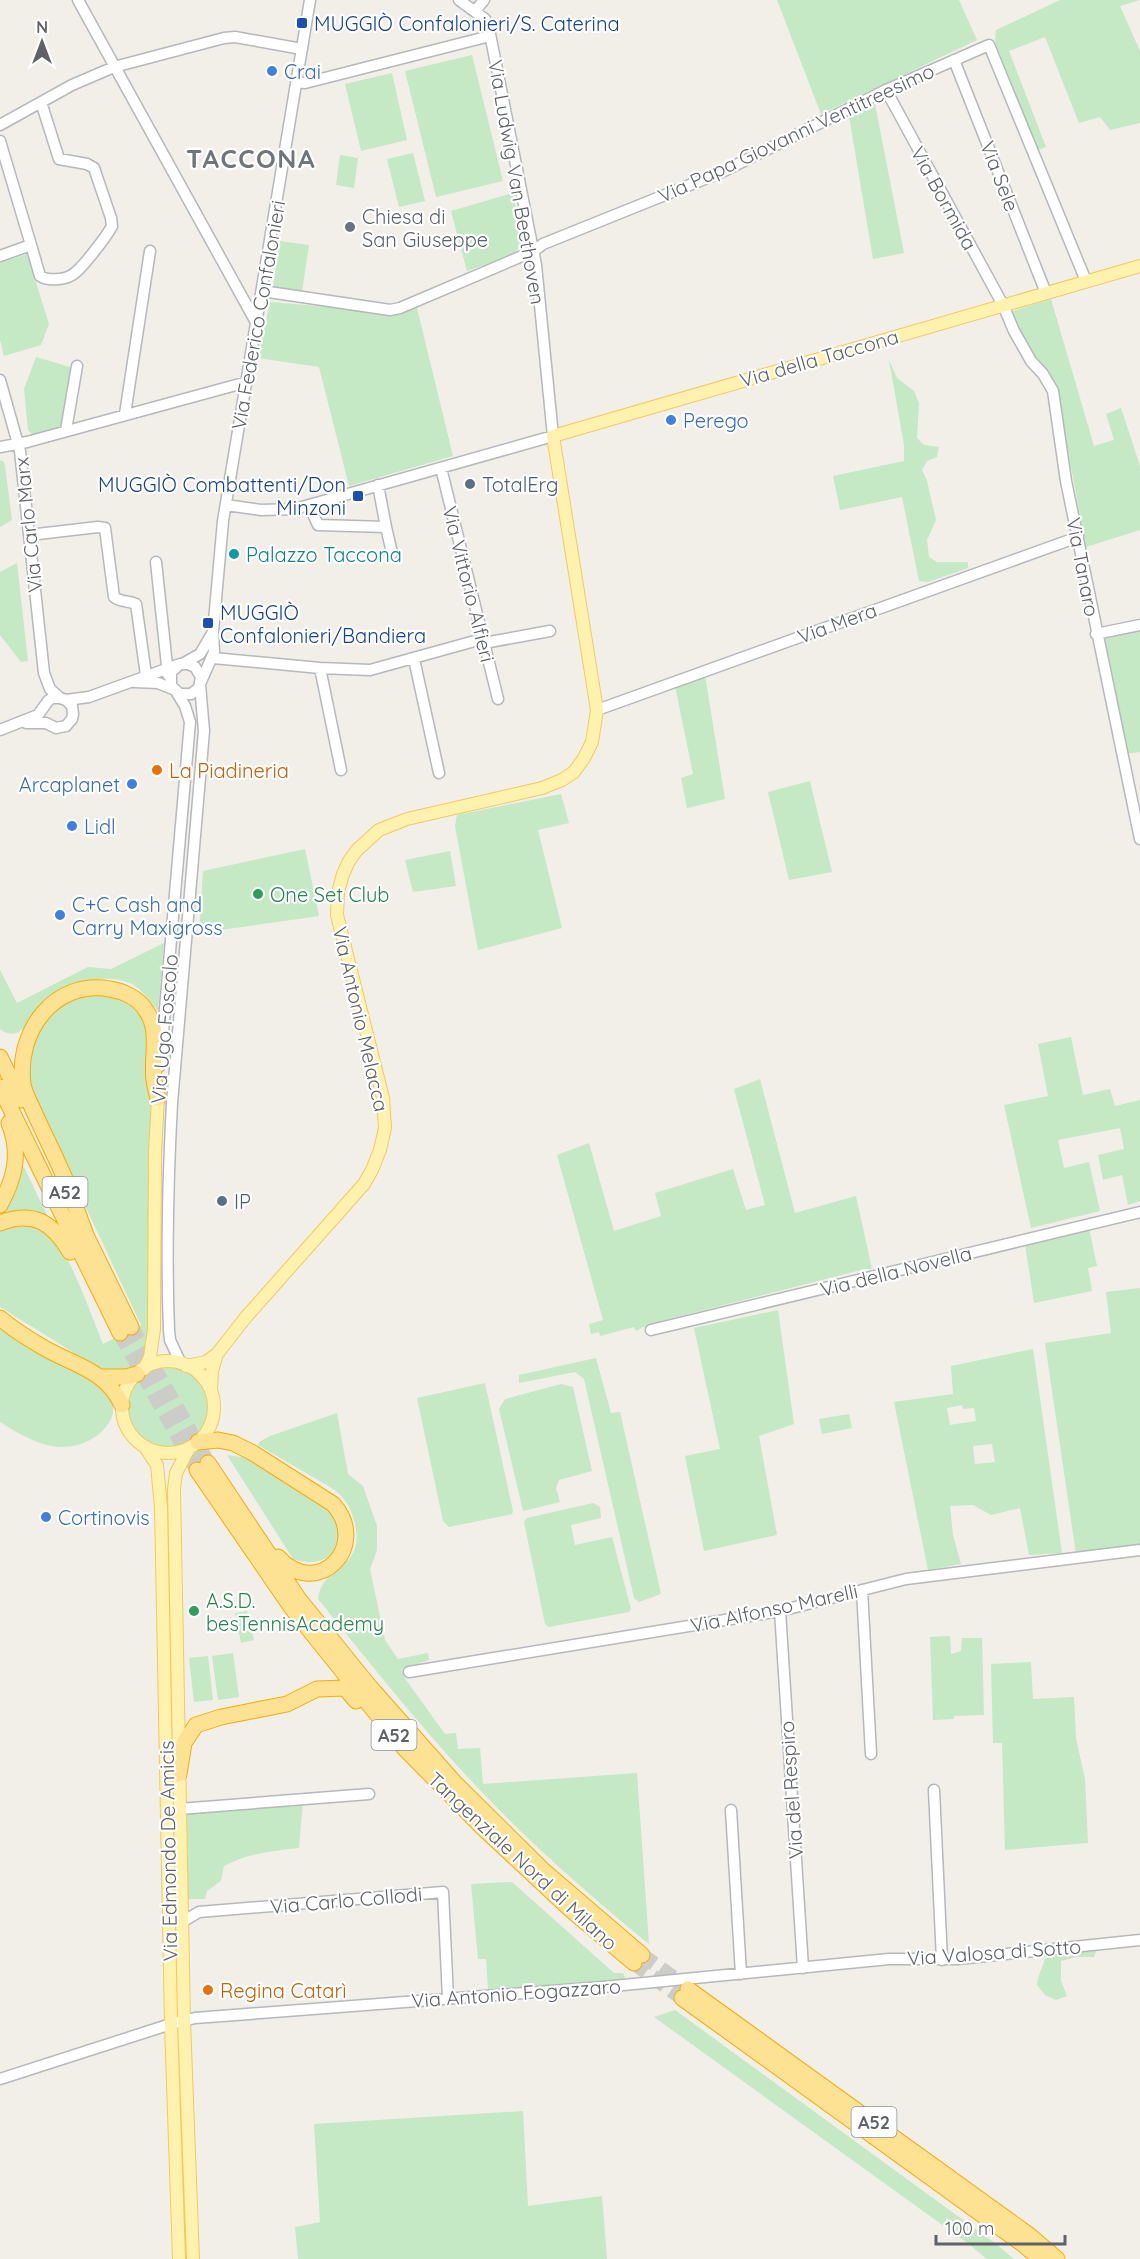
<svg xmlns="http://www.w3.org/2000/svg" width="1140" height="2259" font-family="Quicksand,sans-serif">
<rect width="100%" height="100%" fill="#f1efe8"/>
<!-- green -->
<path fill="#c5e8c5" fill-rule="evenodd" d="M777,0H959L977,40L821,114Z
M1060,0H1140L1120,6L1140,51V123L1110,130L1100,117L1079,123L1045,37L1009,51L1046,147L1038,150L995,42L996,30Z
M472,55L503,181L436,197L405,71Z
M392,73L407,140L361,151L345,84Z
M875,104L904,253L873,259L849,116Z
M413,153L425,201L399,207L387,159Z
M340,155L358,158L354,188L336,185Z
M513,193L522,241L515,254L467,271L451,211Z
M280,241L309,245L302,292L273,287Z
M27,254L49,324L41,345L4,356L0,340V263Z
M1051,299L1094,446L1114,440L1106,414L1121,408L1140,466V530L1086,547L1055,382L1028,348L1010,312Z
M270,302L341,308L390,316L417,308L453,456L349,486L319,367L258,358Z
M36,357L73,368L62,426L33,435L28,430L24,389Z
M889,360L897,378L914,391L919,403L917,438L924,445L939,447L937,457L927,461L922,470L927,481L936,520L927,540L929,557L937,562H968V568L928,582L919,581L902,497L840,510L833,476L904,461V445Z
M0,460L4,462L5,466L12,520L0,527Z
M17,563L28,661L21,662L0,635V572Z
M1140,632V752L1126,754L1102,639Z
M705,675L725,799L687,808L681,778L693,774L675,686Z
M810,781L832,872L789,880L768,792Z
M561,794L569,823L538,830L562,928L478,950L455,826L457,815Z
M305,849L319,916L199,933L203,871Z
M450,851L456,886L413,892L405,860Z
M164,943L158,1011C151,1003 143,990 132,984C105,971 62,984 41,1004C33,1011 29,1024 21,1030C15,1036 6,1034 0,1029V970L17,1003L88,967L111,969Z
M106,993C145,1010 142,1010 151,1050L150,1298L146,1348L140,1362L125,1371L105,1372L0,1307V1231C15,1221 39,1226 53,1237C68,1250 94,1322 103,1344L141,1325L29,1086L26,1062L32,1040L46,1019L73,998Z
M1071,1037L1083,1095L1110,1089L1115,1106L1140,1100V1201L1128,1205L1122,1175L1103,1180L1098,1155L1124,1149L1120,1128L1058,1140L1064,1168L1089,1162L1100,1211L1031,1228L1004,1105L1048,1096L1038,1044Z
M760,1079L795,1213L856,1196L872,1269H865L649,1324L636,1331L634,1327L600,1336L599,1332L591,1334L589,1324L603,1320L557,1155L589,1143L614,1231L661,1216L655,1193L733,1169L746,1210L765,1205L734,1089Z
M20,1167H24L48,1217L47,1219L1,1216L0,1212Z
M1089,1228L1097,1266L1088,1268L1092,1291L1034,1303L1025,1244Z
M1140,1288V1544L1076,1554L1045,1343L1111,1333L1106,1292Z
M778,1310L794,1424L759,1436L777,1535L704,1551L685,1456L720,1449L694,1328Z
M0,1327L103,1387L112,1396C113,1404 114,1413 111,1419C100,1441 73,1450 51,1446C32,1442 16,1432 0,1422Z
M1033,1349L1062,1553L1029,1555L1020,1508L991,1515L973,1505L950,1506L953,1535L961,1564L928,1570L894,1402L953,1394L951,1366ZM962,1405L963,1409L974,1408L976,1421L950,1425L947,1408ZM992,1444L995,1462L975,1464L973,1446Z
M596,1358L611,1413L620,1412L661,1594L639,1602L634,1598L584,1379L575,1372L519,1383V1375Z
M127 1408a41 41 0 1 1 82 0a41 41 0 1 1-82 0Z
M485,1383L513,1511L512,1514L449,1527L443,1521L417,1398Z
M561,1384L573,1387L592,1471L559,1480L556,1488L560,1502L523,1511L499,1409L505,1399Z
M337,1413L348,1474L363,1486L377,1526V1550L370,1569L385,1640L398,1659L428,1653L429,1660L402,1669L404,1677L445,1734L456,1733L458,1749L480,1748L483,1784L637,1773L649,1944C590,1896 529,1842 477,1787C421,1728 370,1663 318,1599C322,1563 368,1571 354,1520C349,1504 344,1496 330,1487L258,1445L259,1442L270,1436Z
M849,1414L852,1428L822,1434L819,1419Z
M227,1455L247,1458L327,1507L341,1525C340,1532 340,1542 336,1548C327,1564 308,1564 293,1559Z
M593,1503L600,1507L601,1518L571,1525L575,1545L612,1537L631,1609L629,1612L549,1627L545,1624L524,1522L527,1518Z
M247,1611L254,1640L241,1643L235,1613Z
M950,1636L951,1654L961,1651L962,1638H982L984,1715L954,1716V1719L933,1720L930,1637Z
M233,1653L239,1697L218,1700L212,1656Z
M208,1656L213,1700L194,1702L189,1658Z
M1031,1662L1033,1699L1074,1697L1076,1738L1085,1779L1088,1843L1005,1850L1002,1743H993L991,1664Z
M295,1801L303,1802L299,1848C272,1851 248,1853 224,1866L221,1881L207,1891L205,1899H188L187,1814L189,1811L286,1802L287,1807H295Z
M512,1882L614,1973H623L626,1980L488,1989L486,1959H478L471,1884Z
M1097,1949L1094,1957H1076L1061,1961V1981L1067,1996L1056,2000L1045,1995L1037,1985C1038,1974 1043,1968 1045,1958Z
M675,2010L996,2244L1014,2259H987L966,2242L654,2017Z
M523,2111L528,2206L602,2196L607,2259H298L295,2227L320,2222L314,2124Z"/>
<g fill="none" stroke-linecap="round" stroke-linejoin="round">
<!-- highway-tunnel -->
<path stroke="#ccccc8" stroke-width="15" stroke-dasharray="15 8" stroke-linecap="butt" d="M131,1327L208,1463
M120,1333L197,1470
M642,1955L686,1987
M634,1963L682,1998"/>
<!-- minor casing -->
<g stroke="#b5b8bc" stroke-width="13">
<path id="minor" d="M78,0L257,324
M475,11L484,0
M954,60L1046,293
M297,82L305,83L490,36
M886,90L1003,305L1014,331L1031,361L1043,374L1053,391L1066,481L1140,839
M0,125L72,85L114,67L224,38L235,37L302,49
M0,141L31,245L0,256
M31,245L40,276C47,281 64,280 72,275C81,270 107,236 112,226L111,218L94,168L87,164L59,159L41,102
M262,291L390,310L400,308L534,251L543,244L722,172L886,90L989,45L1086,281
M0,380L20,451L44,673L50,689L60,698
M125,414L150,251
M66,430L77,366
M0,447L27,442L247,382
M441,468L498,699
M226,505L261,510L295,509L553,436L536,265L489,29L485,19L459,0
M309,505L318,525L386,527L378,485
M386,527L392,553
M29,535L98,527L105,528L114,597C122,603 128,600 136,604L146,675
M156,562L168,675
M1096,634L1140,625
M484,643L550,631
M213,658L320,668L370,670L482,639
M414,659L439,773
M184,663L200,654L213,632
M320,668L341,770
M135,682L158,683L173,689
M200,684L214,652L213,632L223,521L310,0
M597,710L1078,537
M26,723H46L56,728L66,726L72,719L73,714L72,706L66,700
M0,730L38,715L48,701L52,698H60L66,700L89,697L180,664H188L195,667L201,677L199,688L191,694H180L171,686V672L179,665
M160,1066L190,722L185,706L177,693
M651,1330L1140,1212
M181,1364L170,1340L169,1330C166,1255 168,1179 172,1103L204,731L200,685
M862,1590L871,1754
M780,1611L803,1968
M409,1672L780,1611L906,1579L1140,1550
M934,1790L942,1960
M179,1809L369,1794
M731,1810L741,1974
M182,1922L199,1912L443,1892L448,1998
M0,2079L171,2024L195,2018L603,1987L889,1959H958L1140,1940"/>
</g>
<!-- major casing -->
<g stroke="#f2c960" stroke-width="14">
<path id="major" d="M122 1407a46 46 0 1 1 92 0a46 46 0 1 1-92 0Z
M186,1366L206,1362L217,1354L246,1317L364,1184L372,1170L380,1150L385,1128L383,1098L337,915L338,892L343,874L349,861L357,850L379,830L407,819L542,788L562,780L574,772L584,758L592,742L597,710L553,436L1140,266
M144,1369L150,1357L154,1329L155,1153L158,1098
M211,1391L212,1371L217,1354
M145,1447L157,1465L161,1507L171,2024L179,2259
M189,1448L176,1473L174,1489L184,2021L193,2259"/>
</g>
<!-- highway casing -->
<g stroke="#f9ab00" stroke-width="17">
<path id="highway" d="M0,1057L21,1100
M0,1087L120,1333
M0,1205C15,1178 21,1153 9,1123
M0,1223C34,1210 53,1223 70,1252
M81,1225L131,1327
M85,1232C77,1212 71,1191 62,1172C52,1149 41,1128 31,1105C28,1099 24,1091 23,1084C16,1032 54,979 110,989C123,991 138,998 145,1009C161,1030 151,1056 154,1080C155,1086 156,1092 158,1098
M0,1318C14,1330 30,1340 46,1349C77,1366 106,1371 122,1405
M102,1377H126L137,1374
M198,1442L218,1440L233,1443L253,1453L333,1504C371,1546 317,1601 278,1557
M208,1463L298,1598L370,1687L454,1782L544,1871L642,1955
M197,1470L291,1607L404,1748L482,1827L571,1910L634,1963
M179,1774L184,1743L196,1725L221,1717L287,1704L317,1689L345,1688L356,1701
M688,1989L1029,2235L1057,2259
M682,1998L1024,2245L1040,2259"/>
</g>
<!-- minor -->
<use href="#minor" stroke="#fff" stroke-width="10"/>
<!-- major -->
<use href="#major" stroke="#fff2af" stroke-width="12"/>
<!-- highway -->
<use href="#highway" stroke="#fde293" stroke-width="15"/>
</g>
<!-- markers -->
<g fill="#1a4fb4" stroke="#fff" stroke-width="2">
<rect x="296" y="17" width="12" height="12" rx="3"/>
<rect x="352" y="490" width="12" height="12" rx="3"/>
<rect x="202" y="617" width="12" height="12" rx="3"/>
</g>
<g fill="#3f7fe0" stroke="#fff" stroke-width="2">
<circle cx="272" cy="71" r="6"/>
<circle cx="671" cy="420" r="6"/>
<circle cx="132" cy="784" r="6"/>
<circle cx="72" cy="826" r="6"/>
<circle cx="60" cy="915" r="6"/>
<circle cx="46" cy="1517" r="6"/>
</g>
<circle fill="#6b7280" stroke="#fff" stroke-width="2" cx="350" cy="227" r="6"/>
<g fill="#5c6f8a" stroke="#fff" stroke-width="2">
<circle cx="470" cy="484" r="6"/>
<circle cx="222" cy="1201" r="6"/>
</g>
<circle fill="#0f9aa8" stroke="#fff" stroke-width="2" cx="234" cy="554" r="6"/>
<g fill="#e8710a" stroke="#fff" stroke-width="2">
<circle cx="157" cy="770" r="6"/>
<circle cx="208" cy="1990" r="6"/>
</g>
<g fill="#2e9e5b" stroke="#fff" stroke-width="2">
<circle cx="258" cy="894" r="6"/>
<circle cx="194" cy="1611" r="6"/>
</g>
<g text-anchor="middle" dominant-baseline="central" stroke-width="4.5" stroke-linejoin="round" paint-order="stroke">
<!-- shield labels -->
<g fill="#fff" stroke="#8f9295" stroke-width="1.5">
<rect x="42.5" y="1177" width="45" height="30" rx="4.5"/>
<rect x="371.5" y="1720" width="45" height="30" rx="4.5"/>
<rect x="851.5" y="2107" width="45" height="30" rx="4.5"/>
</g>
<g font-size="18" font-weight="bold" fill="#5f6368">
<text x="65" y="1192">A52</text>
<text x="394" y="1735">A52</text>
<text x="874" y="2122">A52</text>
</g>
<!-- transit labels -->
<g font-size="20" fill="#164399" stroke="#fff" text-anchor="start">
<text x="314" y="23">MUGGIÒ Confalonieri/S. Caterina</text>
<text x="346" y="484" text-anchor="end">MUGGIÒ Combattenti/Don<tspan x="346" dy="23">Minzoni</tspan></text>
<text x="220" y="612">MUGGIÒ<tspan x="220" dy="23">Confalonieri/Bandiera</tspan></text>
</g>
<!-- shop labels -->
<g font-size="20" fill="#366cbe" stroke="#fff" text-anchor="start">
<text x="284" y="71">Crai</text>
<text x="683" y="420">Perego</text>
<text x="120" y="784" text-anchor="end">Arcaplanet</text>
<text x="84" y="826">Lidl</text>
<text x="72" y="904">C+C Cash and<tspan x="72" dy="23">Carry Maxigross</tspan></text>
<text x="58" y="1517">Cortinovis</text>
</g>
<!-- street labels -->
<g font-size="20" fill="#5f6368" stroke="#fff">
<text transform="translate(796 133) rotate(-25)">Via Papa Giovanni Ventitreesimo</text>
<text transform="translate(1000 176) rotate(69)">Via Sele</text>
<text transform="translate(517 182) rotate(80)">Via Ludwig Van Beethoven</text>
<text transform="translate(944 198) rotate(61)">Via Bormida</text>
<text transform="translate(258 315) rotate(-80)">Via Federico Confalonieri</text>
<text transform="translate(819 358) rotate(-16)">Via della Taccona</text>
<text transform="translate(28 525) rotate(-96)">Via Carlo Marx</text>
<text transform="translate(1083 567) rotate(79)">Via Tanaro</text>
<text transform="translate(469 584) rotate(76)">Via Vittorio Alfieri</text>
<text transform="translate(837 623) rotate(-20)">Via Mera</text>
<text transform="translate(361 1019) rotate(77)">Via Antonio Melacca</text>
<text transform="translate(164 1029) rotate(-85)">Via Ugo Foscolo</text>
<text transform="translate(896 1271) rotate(-14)">Via della Novella</text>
<text transform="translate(774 1608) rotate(-12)">Via Alfonso Marelli</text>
<text transform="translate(791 1790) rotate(-94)">Via del Respiro</text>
<text transform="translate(168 1851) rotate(-91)">Via Edmondo De Amicis</text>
<text transform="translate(523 1861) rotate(43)">Tangenziale Nord di Milano</text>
<text transform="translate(346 1900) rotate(-5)">Via Carlo Collodi</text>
<text transform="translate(994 1952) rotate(-4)">Via Valosa di Sotto</text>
<text transform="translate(516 1993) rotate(-4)">Via Antonio Fogazzaro</text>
</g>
<!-- worship labels -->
<g font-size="20" fill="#5b616d" stroke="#fff" text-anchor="start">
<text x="362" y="216">Chiesa di<tspan x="362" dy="23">San Giuseppe</tspan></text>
</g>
<!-- service labels -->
<g font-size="20" fill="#4e5e75" stroke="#fff" text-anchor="start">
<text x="482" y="484">TotalErg</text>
<text x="234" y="1201">IP</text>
</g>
<!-- culture labels -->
<g font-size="20" fill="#0d838f" stroke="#fff" text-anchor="start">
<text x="246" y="554">Palazzo Taccona</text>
</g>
<!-- food labels -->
<g font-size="20" fill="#c56008" stroke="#fff" text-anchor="start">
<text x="169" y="770">La Piadineria</text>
<text x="220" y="1990">Regina Catarì</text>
</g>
<!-- leisure labels -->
<g font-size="20" fill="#27864d" stroke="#fff" text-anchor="start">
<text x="270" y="894">One Set Club</text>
<text x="206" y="1600">A.S.D.<tspan x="206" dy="23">besTennisAcademy</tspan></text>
</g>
<!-- district labels -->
<g font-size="26" font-weight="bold" letter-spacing="1.5" fill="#70757a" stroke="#fff">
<text x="251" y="158">TACCONA</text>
</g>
</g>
<!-- north arrow -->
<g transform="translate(42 42)" stroke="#ffffff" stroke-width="4.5" paint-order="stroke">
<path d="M0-4.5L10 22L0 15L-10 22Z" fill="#5f6368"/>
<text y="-9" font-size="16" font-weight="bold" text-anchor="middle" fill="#5f6368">N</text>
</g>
<!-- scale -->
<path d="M936 2235v9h129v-9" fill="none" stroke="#5f6368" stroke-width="3"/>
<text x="945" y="2235" font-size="18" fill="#5f6368" stroke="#ffffff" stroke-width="4.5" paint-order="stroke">100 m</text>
</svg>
